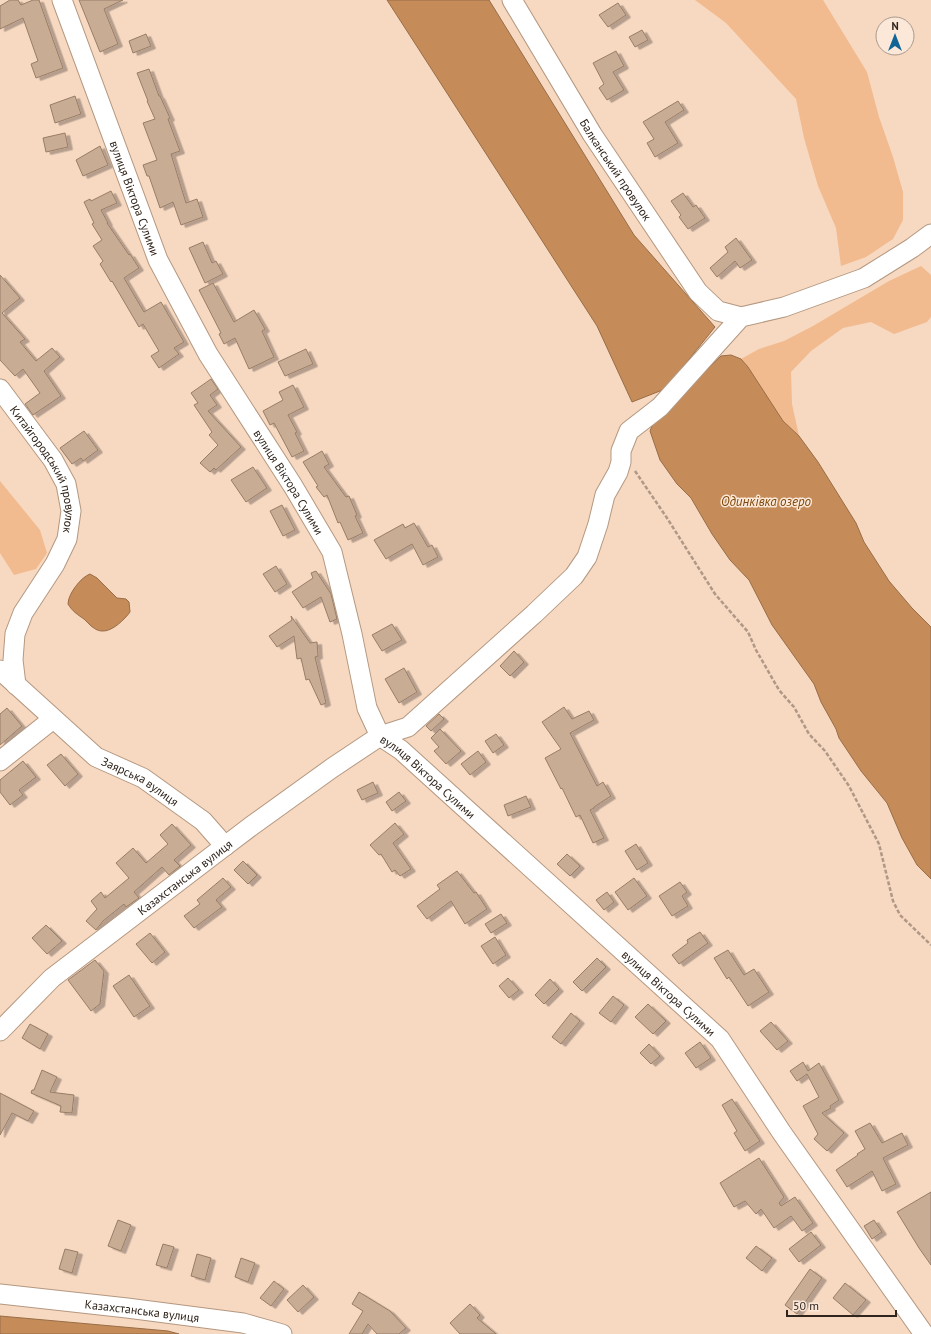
<svg xmlns="http://www.w3.org/2000/svg" width="931" height="1334" font-family="'PT Sans',sans-serif">
<defs>
<filter id="shadow"><feDropShadow dx="4.5" dy="2.5" stdDeviation="0" flood-color="#0004"/></filter>
</defs>
<rect width="100%" height="100%" fill="#f7d8c0"/>
<!-- green -->
<path fill="#f1bb8f" d="M695,0H823L867,72L879,117L893,157L903,192V220L893,239L866,257L841,266L836,228L818,186L804,138L796,99L726,23Z
M921,266L931,275V317L927,322L894,334L871,322L843,328L811,351L791,372L792,404L799,436L783,421L748,367L741,359L759,349L784,341L813,326L889,281Z
M0,481L40,530L47,553L36,569L14,575L0,553Z"/>
<!-- water -->
<path fill="#c58c5a" stroke="#986d47" d="M387,0H489L634,235L715,327L665,389L632,402L597,326Z
M731,355L741,359L748,367L783,421L799,436L818,462L856,523L864,542L889,581L912,608L931,627V879L917,865L902,838L887,803L861,771L839,738L836,729L821,702L814,684L772,625L749,580L730,560L712,534L691,498L677,484L660,460L650,431L654,421L721,356Z
M90,574L97,578L117,598L126,599L129,602L130,612C125,619 112,632 102,631C95,631 89,624 84,619C78,615 72,611 68,604C68,594 81,577 90,574Z
M0,1316L168,1331L179,1334H0Z"/>
<!-- building -->
<path fill="#c9ac94" stroke="#987d66" filter="url(#shadow)" d="M10,0H18L21,5L33,0H39L63,68L36,78L31,64L38,61L23,18L0,29V6Z
M79,0H123L104,9L118,44L100,52Z
M618,3L626,15L608,27L599,15Z
M642,30L648,40L635,47L629,37Z
M146,34L151,46L133,53L129,41Z
M616,51L624,66L613,72L624,90L607,100L599,88L604,84L593,63Z
M149,69L159,96H160L170,118L168,119L180,151L171,154L186,203L197,199L203,217L181,225L173,202L160,208L149,176H147L143,165L157,160L143,123L155,119L147,101H148L137,73Z
M75,96L81,114L55,123L50,105Z
M678,101L684,110L665,122L678,143L655,157L647,143L654,139L643,122Z
M65,133L68,147L46,152L43,138Z
M100,146L108,165L83,176L76,160Z
M111,191L117,203L101,210L108,223H107L129,255L130,254L139,268L124,278L144,312L161,302L184,342L174,348L179,354L159,368L151,356L159,351L143,324L139,327L112,281L111,282L100,264L103,261L93,246L102,240L92,224L94,223L84,202L90,199L91,201Z
M683,193L693,207L696,205L705,218L688,229L679,217L681,215L671,201Z
M736,238L752,260L740,268L735,261L717,277L710,268L728,252L725,247Z
M203,242L212,263L216,261L223,274L205,283L189,248Z
M0,275L20,298L2,313L25,339L20,342L36,361L52,348L60,357L44,371L61,396L33,415L25,404L40,393L23,369L15,376L0,360Z
M213,283L234,322L254,310L265,329L262,331L274,357L249,369L235,338L224,344L219,334L221,333L199,290Z
M306,349L313,364L285,376L278,362Z
M211,379L218,389L210,395L217,405L208,411L241,447L216,470L214,468L210,472L200,463L218,445L209,435L212,432L194,405L198,403L191,393Z
M293,385L304,407L288,415L297,432L295,433L304,451L292,457L274,423L270,425L263,411L283,400L279,392Z
M84,431L98,450L83,461L81,458L72,464L60,448Z
M322,451L329,464L324,467L346,497L349,496L357,515L355,516L363,533L348,540L340,522L338,523L327,495L324,497L316,487L318,486L303,462Z
M253,467L267,488L246,502L231,480Z
M282,505L295,530L283,536L270,511Z
M414,523L428,547L432,545L438,557L423,565L412,544L386,559L374,540L403,524L405,528Z
M276,566L287,584L275,592L263,574Z
M316,571L331,594L337,619L330,622L321,597L303,608L292,592L313,578L311,573Z
M291,616L310,643L317,642L318,656L315,657L326,703L321,705L309,679L306,680L301,658L297,659L294,636L277,647L269,636L292,620Z
M392,624L402,640L382,651L372,635Z
M514,651L524,662L510,676L500,666Z
M404,668L417,692L399,703L385,679Z
M564,707L572,719L589,711L594,720L570,733L597,786L603,782L611,796L594,807V808L590,810L604,838L593,843L580,815L576,817L562,788L561,789L545,758L561,749L542,722Z
M7,708L22,726L0,745V714Z
M439,714L444,719L431,731L426,726Z
M440,729L461,751L446,764L434,751L439,747L431,738Z
M496,734L504,745L493,753L485,741Z
M478,751L486,762L470,775L461,764Z
M61,754L78,774L65,786L47,765Z
M23,761L36,777L19,790L23,795L10,805L0,792V780Z
M373,782L378,793L362,800L357,790Z
M399,792L406,801L392,811L386,802Z
M526,796L531,807L508,816L504,805Z
M395,823L404,834L393,843L411,869L400,876L395,870L392,872L381,854L379,855L370,845Z
M172,824L191,845L174,860L180,866L169,875L162,867L134,892L139,898L126,907L124,904L103,921L96,930L86,921L97,909L91,901L101,892L105,898L129,878L116,863L133,848L146,863L168,844L160,835Z
M636,844L648,863L637,870L625,851Z
M567,854L580,866L570,876L557,864Z
M243,861L257,875L248,884L234,870Z
M457,871L474,893L476,892L487,909L465,924L451,901L427,919L417,906L440,889L437,885Z
M223,878L231,887L216,900L222,907L194,928L184,916L200,904L197,900Z
M634,878L647,896L628,910L615,892Z
M680,882L687,892L682,896L688,906L672,916L659,896Z
M607,892L614,902L604,910L596,900Z
M501,914L507,923L491,933L485,924Z
M46,925L62,941L47,954L32,938Z
M700,932L708,943L679,964L672,955L688,943L687,940Z
M150,933L165,952L152,963L136,944Z
M495,937L506,955L493,964L481,946Z
M728,950L744,975L754,969L769,992L748,1006L729,977L727,979L714,958Z
M597,958L606,967L582,991L573,982Z
M95,960L104,971L100,1004L91,1011L68,980Z
M129,975L150,1006L134,1017L113,986Z
M508,978L519,990L509,998L499,986Z
M550,979L559,989L544,1004L535,995Z
M613,996L624,1005L611,1022L599,1013Z
M648,1004L666,1021L653,1034L635,1017Z
M571,1013L580,1021L561,1044L552,1037Z
M771,1022L788,1041L777,1050L760,1031Z
M30,1024L48,1034L40,1049L22,1038Z
M700,1042L711,1058L696,1068L685,1053Z
M649,1044L660,1056L651,1064L640,1053Z
M803,1062L808,1071L819,1063L839,1100L830,1106L831,1108L822,1113L844,1133L827,1151L814,1139L818,1134L803,1106L819,1097L807,1074L797,1081L790,1071Z
M42,1070L57,1077L50,1092L74,1095L72,1113L60,1112L61,1106L31,1093L32,1090H34Z
M0,1093L34,1111L28,1121L12,1113L0,1135Z
M732,1099L760,1141L745,1151L734,1133L737,1131L722,1105Z
M870,1123L882,1143L902,1133L908,1145L883,1158L896,1184L882,1191L872,1171L847,1187L836,1170L858,1155L857,1154L865,1149L855,1131Z
M759,1158L784,1197L779,1203L781,1206L795,1197L813,1223L802,1231L791,1216L774,1228L761,1209L756,1214L745,1201L734,1207L720,1183Z
M931,1192V1265L919,1248L897,1212Z
M118,1220L131,1225L121,1251L108,1246Z
M874,1220L882,1232L872,1239L864,1226Z
M811,1232L821,1245L799,1262L789,1249Z
M163,1244L174,1247L167,1268L156,1265Z
M756,1246L772,1258L762,1271L746,1258Z
M65,1249L78,1252L72,1273L59,1269Z
M197,1254L211,1258L205,1280L191,1276Z
M241,1258L255,1263L248,1282L235,1277Z
M810,1269L822,1278L797,1314L785,1305Z
M274,1281L284,1289L271,1306L260,1298Z
M845,1283L866,1300L853,1315L833,1298Z
M303,1285L314,1297L298,1312L287,1300Z
M359,1292L390,1311L406,1328L399,1334H377L368,1324L362,1334H349L363,1311L352,1304Z
M470,1304L480,1315L477,1318L496,1334H460L450,1323Z"/>
<g fill="none" stroke-linecap="round" stroke-linejoin="round">
<!-- minor casing -->
<g stroke="#b49880" stroke-width="21">
<g id="minor">
<path id="s1" d="M62,0L158,260L208,354L293,486L332,552L352,634L367,708L380,736L401,750L720,1039L782,1133L924,1334"/>
<path id="s2" d="M512,0L592,134L698,292L718,311L741,317"/>
<path id="s3" d="M0,389L53,460L66,484L71,511L67,539L55,564L23,613L15,634L13,660L16,685"/>
<path id="s4" d="M0,670L96,757L143,778L203,821L225,846"/>
<path d="M0,761L53,719"/>
<path id="s5" d="M0,1031L52,978L225,846L250,827L332,768L380,736L408,727L534,614L574,576L587,557L598,524L605,495L618,472L621,462V451L629,431L660,407L741,317L784,307L864,278L912,248L931,234"/>
<path id="s6" d="M0,1294L127,1308L243,1323L282,1334"/>
</g>
</g>
<!-- path -->
<path stroke="#b09886" stroke-width="2.5" stroke-dasharray="4 2" stroke-linecap="butt" d="M635,471L667,518L715,594L748,632L756,650L779,690L794,707L809,734L825,751L849,786L879,844L893,901L900,915L931,945"/>
<!-- minor -->
<use href="#minor" stroke="#fff" stroke-width="19"/>
</g>
<g text-anchor="middle" dominant-baseline="central" stroke-width="3" stroke-linejoin="round" paint-order="stroke">
<!-- street labels -->
<g font-size="12" fill="#30251c" stroke="#fbe8d9">
<text stroke="none"><textPath href="#s2" startOffset="199">Балканський провулок</textPath></text>
<text stroke="none"><textPath href="#s1" startOffset="211">вулиця Віктора Сулими</textPath></text>
<text stroke="none"><textPath href="#s3" startOffset="94">Китайгородський провулок</textPath></text>
<text stroke="none"><textPath href="#s1" startOffset="535">вулиця Віктора Сулими</textPath></text>
<text stroke="none"><textPath href="#s1" startOffset="871">вулиця Віктора Сулими</textPath></text>
<text stroke="none"><textPath href="#s4" startOffset="180">Заярська вулиця</textPath></text>
<text stroke="none"><textPath href="#s5" startOffset="241">Казахстанська вулиця</textPath></text>
<text stroke="none"><textPath href="#s1" startOffset="1195">вулиця Віктора Сулими</textPath></text>
<text stroke="none"><textPath href="#s6" startOffset="143">Казахстанська вулиця</textPath></text>
</g>
<!-- water labels -->
<g font-size="13" font-style="italic" fill="#7f480a" stroke="#fbe8d9">
<text x="766" y="501">Одинківка озеро</text>
</g>
</g>
<!-- north arrow -->
<g transform="translate(895 36)"><circle r="19" fill="#fbe8d9" stroke="#aa9a8d"/>
<path d="M0-3L7 15L0 10L-7 15Z" fill="#106596"/>
<text y="-6" font-size="11" font-weight="bold" text-anchor="middle" fill="#30251c">N</text>
</g>
<!-- scale -->
<path d="M787 1310v6h109v-6" fill="none" stroke="#30251c" stroke-width="2"/>
<text x="793" y="1310" font-size="12" fill="#30251c" stroke="#fbe8d9" stroke-width="3" paint-order="stroke">50 m</text>
</svg>
